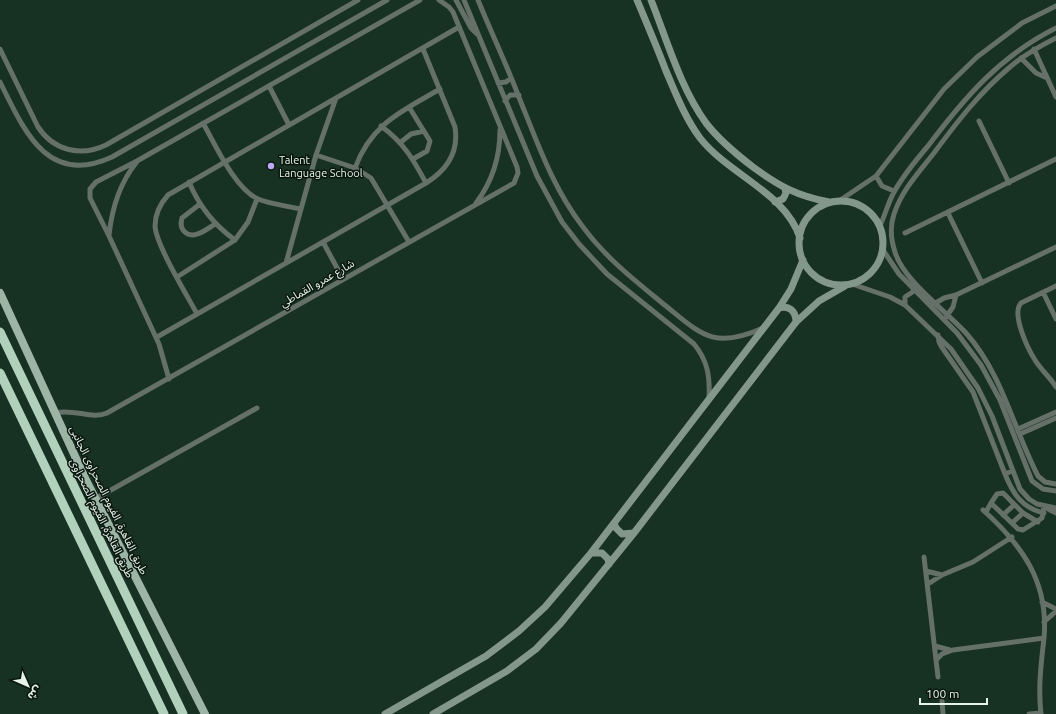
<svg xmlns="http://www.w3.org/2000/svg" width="1056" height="714" font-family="Ubuntu,'Noto Sans Arabic',sans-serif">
<rect width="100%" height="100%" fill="#173122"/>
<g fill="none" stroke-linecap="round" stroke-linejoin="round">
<!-- street -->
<path stroke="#647068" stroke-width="5" d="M456,0L471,28L477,34
M464,0L537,176L562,222L579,244L607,274L694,344C708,361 710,377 709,398
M478,0C491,32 506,63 518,95C537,141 552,187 583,227C605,257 633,279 661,302C700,333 712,351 763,328
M1056,38C1040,46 1024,55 1010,67C980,92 957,122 934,153C919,172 902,190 894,214C890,226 891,240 895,252C903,280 946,311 966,333C1003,375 1013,428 1038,476L1045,482L1056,484
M0,49L38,127C54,151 81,157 106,145L358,0
M1034,49L1056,97
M1021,58L1036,73L1047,78
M0,82C24,130 47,187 112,157L387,0
M498,83L506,82L511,78
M269,86L289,125
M505,101L510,95H519
M409,107L430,141L427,151L413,159
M979,121L1009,183
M203,123C215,144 235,189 258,199C270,204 287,206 300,209
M381,126C404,143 413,159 426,183
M401,142L411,134L424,131
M316,155L355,168L371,178L409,242
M355,168C371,124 402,111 440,89
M876,176L882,186L894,191
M189,182C199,206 214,225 235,240
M839,201L876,176L944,89L977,57L1022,23L1056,6
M476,203C492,182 500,157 500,130
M200,204L182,218C181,222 180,226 183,230C192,242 207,229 215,224
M948,213L982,283
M880,226C885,215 888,203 894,192C903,176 916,160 928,146C965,97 1000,56 1056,28
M905,233L1056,159
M109,235C112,208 119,184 136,163
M323,242L343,279
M883,250L899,274L957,333L981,365L1000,400L1032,481L1043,489L1056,491
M286,263L316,155L336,98
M177,277L235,240L248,222L257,199
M852,284L890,297L905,305L951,349L978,388L992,416L1020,489L1029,499L1037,504L1056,508
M1056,286L1021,303C1011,314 1028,349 1035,360C1041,370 1050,377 1056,387
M1043,292L1056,319
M934,304L944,298L956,295L1056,247
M905,305V297L914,291
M197,314C187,295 156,245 155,226C155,214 160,204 168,195L459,27
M946,317L953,307L956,295
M938,335L939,342L941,346L973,392L1005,474L1012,471
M157,337L426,183C447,170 459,152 455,127L423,49
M169,379L159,344L109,236L90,198V189L96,182L137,161L420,0
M55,413C74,408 92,420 107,413L514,183L518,173L517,167L453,12L449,7L439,0
M1018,429L1056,412
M1020,434L1056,418
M1005,474C1013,494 1022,508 1044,513
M95,499L257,408
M991,503L997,494L1003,493L1023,513L1038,522
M1048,509L1056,513
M983,510C1022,545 1049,582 1044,638C1041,664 1038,688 1041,714
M986,512L991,503L1018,529L1023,530L1042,518L1044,506
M1003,515L1014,505
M1012,523L1023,513
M924,557L938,677
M926,571L942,575
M928,584L942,575L973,562L1012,537
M1042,602L1056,609
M1044,622L1056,611
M935,646L950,650
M937,659L942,654L953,650L1044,638
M942,701L943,714
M1029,714L1041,713"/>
<!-- secondary -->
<path stroke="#83978a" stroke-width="7" d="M637,0C647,24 657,47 666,71C676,94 685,118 700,138C729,175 786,193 800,238
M651,0C667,40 680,87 706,123C719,140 736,154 753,167C779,186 797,196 829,202
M799 243a42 42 0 1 1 84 0a42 42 0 1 1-84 0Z
M775,202L783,199L786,193L785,189
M779,308C789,305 796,311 796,322
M614,523L616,528L622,534L634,533
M591,553H602L608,559L609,564
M385,714L486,656L519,631L545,607L591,553L779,308L791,289L803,260
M433,714L507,671L536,649L561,623L634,533L796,322L819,301L845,286"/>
<!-- primary -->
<path stroke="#9cb5a5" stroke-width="8" d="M0,293L85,478L205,714"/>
<!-- highway -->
<path stroke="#b2d1bc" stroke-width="9" d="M0,332L183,714
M0,373L164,714"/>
</g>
<!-- markers -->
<circle fill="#bbaaf6" stroke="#0b160f" stroke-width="1.5" cx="271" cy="166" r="4"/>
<g text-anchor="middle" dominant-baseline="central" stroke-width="3" stroke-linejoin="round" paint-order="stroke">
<!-- poi labels -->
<g font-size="11" fill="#e4f4e9" stroke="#0b160f" text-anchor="start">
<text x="279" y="160">Talent<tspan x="279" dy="13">Language School</tspan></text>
</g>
<!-- street labels -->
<g font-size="11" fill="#e4f4e9" stroke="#0b160f">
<text transform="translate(317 283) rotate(-30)">شارع عمرو القماطي</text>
<text transform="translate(109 500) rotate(64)">طريق القاهرة, الفيوم الصحراوى الجانبى</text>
<text transform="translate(102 518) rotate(64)">طريق القاهرة, الفيوم الصحراوى</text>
</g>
</g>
<!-- north arrow -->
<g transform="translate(28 686) rotate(135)" stroke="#0b160f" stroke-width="3" paint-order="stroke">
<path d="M0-3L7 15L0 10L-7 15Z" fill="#e4f4e9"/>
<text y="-6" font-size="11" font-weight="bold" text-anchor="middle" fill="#e4f4e9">ش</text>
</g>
<!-- scale -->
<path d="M920 698v6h67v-6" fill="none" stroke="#e4f4e9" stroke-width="2"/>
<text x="926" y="698" font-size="12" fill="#e4f4e9" stroke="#0b160f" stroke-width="3" paint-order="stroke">100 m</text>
</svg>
